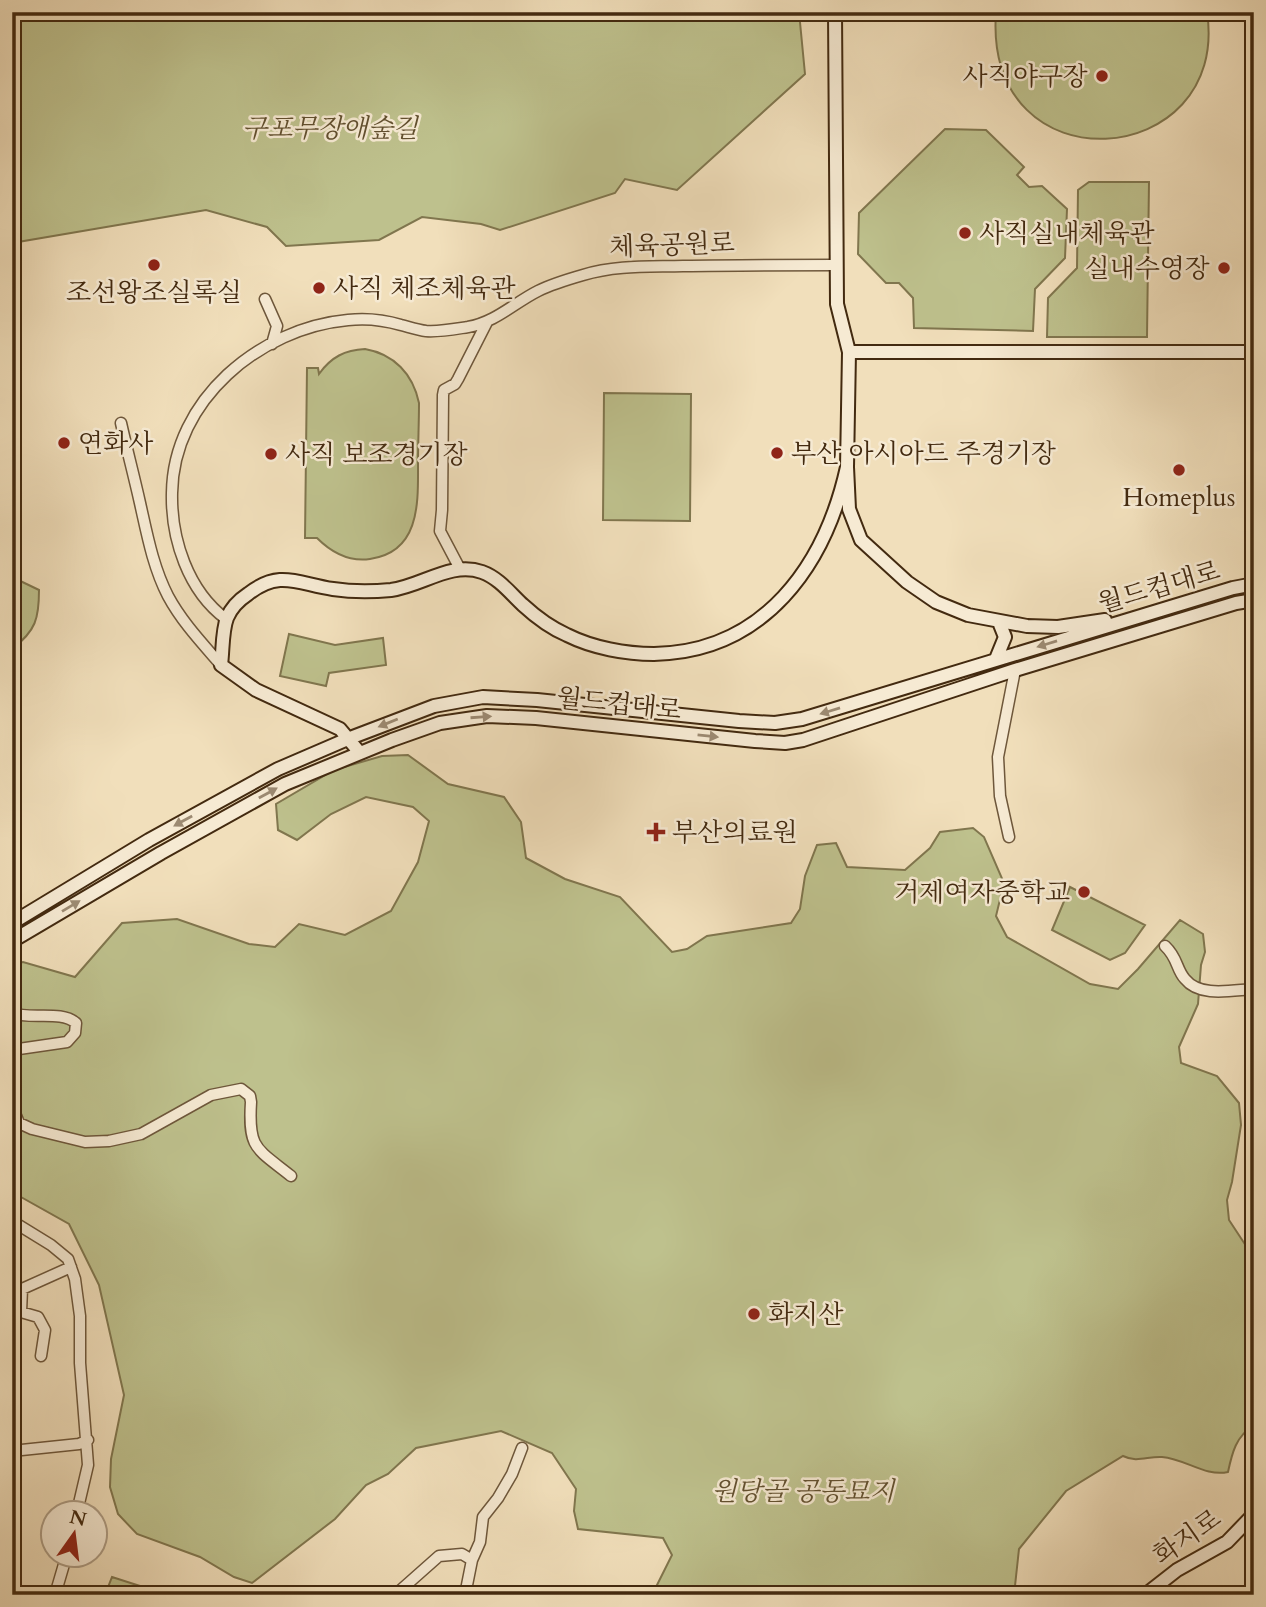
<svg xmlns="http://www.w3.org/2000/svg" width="1266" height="1607" font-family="Cardo,'Noto Serif KR',serif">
<rect width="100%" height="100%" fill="#f1dfbb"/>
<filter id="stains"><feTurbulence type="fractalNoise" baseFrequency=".00286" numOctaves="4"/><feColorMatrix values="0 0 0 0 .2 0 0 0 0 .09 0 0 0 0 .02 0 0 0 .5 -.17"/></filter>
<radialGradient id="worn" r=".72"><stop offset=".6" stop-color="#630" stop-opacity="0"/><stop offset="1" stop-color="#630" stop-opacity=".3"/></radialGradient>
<!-- green -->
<path fill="#bec18d" stroke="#80764e" stroke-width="2" d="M12,12H799L805,74L677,190L625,179L615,193L500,230L481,224L422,217L379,240L286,246L267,227L206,210L12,243Z
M996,12H1207C1231,171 983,191 996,12Z
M945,129L986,130L1024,167L1017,175L1029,187L1042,186L1067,209L1065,258L1035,289L1033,331L914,328L913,298L899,283H886L858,254L859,213Z
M1089,182H1149L1147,337H1047L1048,298L1077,268L1078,190Z
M365,349C394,354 413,374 419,403C419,423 418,443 418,463C418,501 421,552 370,559C349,562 331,552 317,538H305L307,368H318L319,374C331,357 345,350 365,349Z
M604,393L691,394L690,521L603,520Z
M12,577L39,590C39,618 36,631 12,649Z
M289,634L335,645L383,638L386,665L329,673L326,686L280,676Z
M408,755L448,784L504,797L521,822L526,858L565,879L620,897L672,952L687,949L707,936L791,923L800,909L805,876L817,845L836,843L847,867L905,870L930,848L940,832L973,828L984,837L1004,883L996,916L1007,937L1090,984L1118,989L1138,969L1180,920L1203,934L1205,952L1201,965L1198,1004L1179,1047L1181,1063L1217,1076L1239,1103L1241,1125L1232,1182L1227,1200L1229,1220L1254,1258V1319L1250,1339L1254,1344V1425C1236,1436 1232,1453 1228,1472C1205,1477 1186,1459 1162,1457C1148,1456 1137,1463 1123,1456L1066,1491L1019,1549L1014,1595H652L672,1555L663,1538L578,1529L574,1511L576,1489L552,1453L501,1431L416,1448L388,1474L366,1485L335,1519L252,1583L234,1577L200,1557L137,1534L118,1514L110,1487L111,1459L124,1395L99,1285L69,1224L12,1192V965L23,962L75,977L122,923L177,919L249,944L275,947L299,924L345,935L391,911L418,862L429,821L413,807L366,797L331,814L297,840L278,830L276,804L334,770L382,756Z
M1070,887L1145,925L1125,953L1110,960L1052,930Z
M112,1577L168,1595H105Z"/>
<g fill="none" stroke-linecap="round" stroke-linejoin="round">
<!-- street casing -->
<g stroke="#6e573b" stroke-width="13">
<path id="street" d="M265,299L277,326L272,344
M121,423C127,450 134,476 140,503C147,534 153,567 168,596C182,622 202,643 221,665
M460,569L440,531L442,510L443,395L444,390L455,384L458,379L487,322
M226,619C188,591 171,539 172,493C173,400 260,328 348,320C366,318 384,320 401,325C409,327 418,330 426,331C440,332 455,329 468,327C496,322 514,303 538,291C552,284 569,279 583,275C616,265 649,267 683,266C734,265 785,265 836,265
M1009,837L1000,796L998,757L1015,670
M1165,946C1178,958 1176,969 1185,979C1200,998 1233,990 1254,989
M12,1013C31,1020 61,1010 76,1023L75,1033L67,1042L12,1050
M12,1106L19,1123L32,1129L85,1142L109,1141L141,1134L211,1095L241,1089L250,1096L251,1102C248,1149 256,1148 291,1176
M12,1221L51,1245L68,1259L75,1279L80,1316V1363L88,1465L77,1512
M22,1289L21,1312L38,1317L45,1330L41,1356
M12,1291L22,1289L71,1267
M12,1451L79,1444L88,1440
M55,1595L67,1554
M395,1595L439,1556L462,1554L472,1560
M465,1595L472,1560L480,1542L483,1517L498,1498L512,1474L522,1448"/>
</g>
<!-- secondary casing -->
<g stroke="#432a10" stroke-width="16">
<path id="secondary" d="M835,12L837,304L849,352L847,467L849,509L861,540L907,582L936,602L968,615L1027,626L1058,627L1105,620
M849,352H1254
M996,659L1005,637L999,622
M360,753L340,729L256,690L221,665C223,650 222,631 227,618C231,608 239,600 248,594C280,569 298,584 333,589C352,592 371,592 391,590C422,586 451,561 482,572C499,578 511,594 523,605C536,617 551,628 567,635C593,648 626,654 654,654C764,652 825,566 847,467
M12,923L149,840L278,769L350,738L434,706L483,697L537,700L739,721L775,723L802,719L1233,588L1254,584
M12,941L161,853L285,784L392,740L440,723L487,716L536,718L755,741L785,743L803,740L1015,670L1236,603L1254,600
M1145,1595L1177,1570L1227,1542L1254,1514"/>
</g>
<!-- street -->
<use href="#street" stroke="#f6ead3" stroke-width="10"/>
<!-- secondary -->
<use href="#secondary" stroke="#f6ead3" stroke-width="12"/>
</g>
<!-- one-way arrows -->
<defs><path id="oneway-solid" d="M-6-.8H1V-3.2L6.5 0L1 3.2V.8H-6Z" transform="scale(1.75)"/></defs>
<g fill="#9c8a72">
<use href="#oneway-solid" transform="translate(1047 644) rotate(163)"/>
<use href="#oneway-solid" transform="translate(830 711) rotate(163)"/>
<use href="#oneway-solid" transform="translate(481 717) rotate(-4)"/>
<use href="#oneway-solid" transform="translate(388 723) rotate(158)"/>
<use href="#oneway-solid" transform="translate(708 736) rotate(6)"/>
<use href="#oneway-solid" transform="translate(268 793) rotate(-29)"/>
<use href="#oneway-solid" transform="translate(183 821) rotate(151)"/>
<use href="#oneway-solid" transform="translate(71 906) rotate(-31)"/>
</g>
<!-- markers -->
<g fill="#8f2418" stroke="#f6ead3" stroke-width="2.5">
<circle cx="1102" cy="76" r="7"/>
<circle cx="965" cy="233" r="7"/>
<circle cx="154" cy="265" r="7"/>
<circle cx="1224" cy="268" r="7"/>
<circle cx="319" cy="288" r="7"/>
<circle cx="64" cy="443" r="7"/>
<circle cx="777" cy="453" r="7"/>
<circle cx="271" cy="454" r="7"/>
<circle cx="1179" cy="470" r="7"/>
<path d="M652.5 821.5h7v7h7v7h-7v7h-7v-7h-7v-7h7z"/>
<circle cx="1084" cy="892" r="7"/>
<circle cx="754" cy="1314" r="7"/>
</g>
<g text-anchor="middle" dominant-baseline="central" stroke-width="5" stroke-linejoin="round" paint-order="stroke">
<!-- poi labels -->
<g font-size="26" fill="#432a10" stroke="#f6ead3" text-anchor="start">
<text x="1088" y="76" text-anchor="end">사직야구장</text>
<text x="979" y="233">사직실내체육관</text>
<text x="1210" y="268" text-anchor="end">실내수영장</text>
<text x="333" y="288">사직 체조체육관</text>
<text x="154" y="292" text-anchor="middle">조선왕조실록실</text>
<text x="78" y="443">연화사</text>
<text x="791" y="453">부산 아시아드 주경기장</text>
<text x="285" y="454">사직 보조경기장</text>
<text x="1179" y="497" text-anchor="middle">Homeplus</text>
<text x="672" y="832">부산의료원</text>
<text x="1070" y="892" text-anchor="end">거제여자중학교</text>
<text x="768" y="1314">화지산</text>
</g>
<!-- park labels -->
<g font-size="26" font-style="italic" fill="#62502f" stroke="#f6ead3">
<text x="330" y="128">구포무장애숲길</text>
<text x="803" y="1491">원당골 공동묘지</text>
</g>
<!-- street labels -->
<g font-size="26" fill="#432a10" stroke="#f6ead3">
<text transform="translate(672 245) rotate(-2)">체육공원로</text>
<text transform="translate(1159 587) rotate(-16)">월드컵대로</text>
<text transform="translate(619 704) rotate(6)">월드컵대로</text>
<text transform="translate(1187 1537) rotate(-35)">화지로</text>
</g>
</g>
<!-- margin -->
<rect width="1266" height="1607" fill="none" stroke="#f1dfbb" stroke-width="42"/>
<rect x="14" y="14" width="1238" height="1579" fill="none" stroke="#432a10" stroke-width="3.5"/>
<rect x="21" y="21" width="1224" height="1565" fill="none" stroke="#432a10" stroke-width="2"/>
<!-- north arrow -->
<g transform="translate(74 1534) rotate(14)"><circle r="33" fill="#f6ead3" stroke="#ae9d85" stroke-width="2"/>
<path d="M0-5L12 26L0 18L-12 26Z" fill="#8f2418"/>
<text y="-10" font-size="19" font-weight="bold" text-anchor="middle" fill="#432a10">N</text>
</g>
<rect width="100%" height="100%" filter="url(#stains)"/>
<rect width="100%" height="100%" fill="url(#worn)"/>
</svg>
